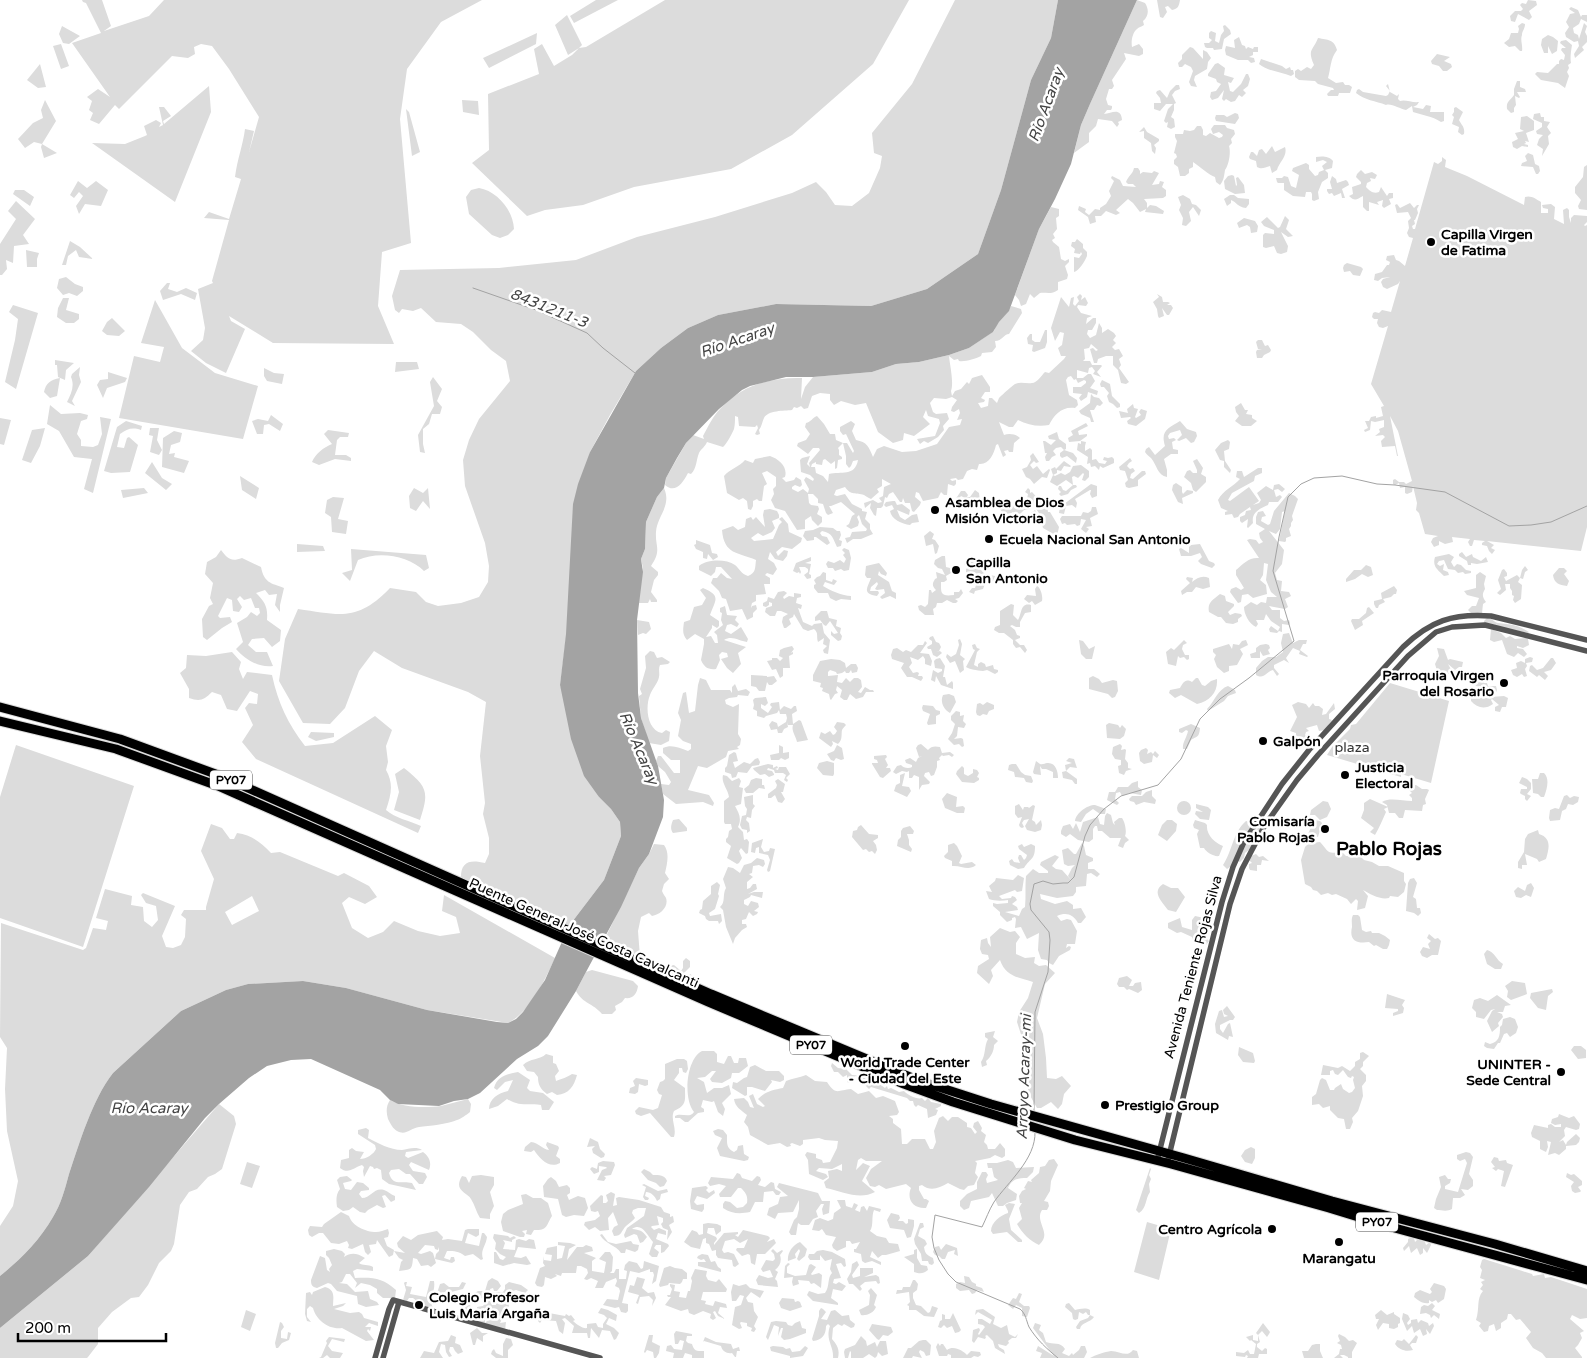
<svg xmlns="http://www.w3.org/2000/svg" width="1587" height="1358" font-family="'Varela Round',sans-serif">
<rect width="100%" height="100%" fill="#fff"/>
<!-- green -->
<path fill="#dcdcdc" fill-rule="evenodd" d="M82,0H102L111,26L104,31L149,16L164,0H482L441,22L407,69L400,119L411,243L382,252L378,306L394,344L273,343L229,316L231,321L245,329L226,373L206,363L191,351L203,340L205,328L198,289L213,283L212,281L229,220L204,218L209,212L229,219L241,179L235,177C237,160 243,145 245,129L254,131L249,152L259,117L229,69L212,46L201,44L194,47L195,54L188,58L172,56L119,109L115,105L99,124L90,120L93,113L89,110L92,101L87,97L98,89L110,97L72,43L101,33L86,3L83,2Z
M596,0H618L574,23L570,16Z
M665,0H909L873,64L792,135L731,169L634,187L583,205L545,210L527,216L472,163L489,150L488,94L539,74L534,49L542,44L554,66L572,55L579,48L568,55L555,25L567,15L582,45L579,48L586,47Z
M955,0H1058L1051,38L1031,80L1001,190L978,254L927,289L871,306L776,304L718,315L688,328L661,348L636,371L610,415L590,452L560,685L599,797L611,809L620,822L621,836L604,880L569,926L461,880C460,862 469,859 485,863L489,854V838L483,814L485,803L480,756L486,702L468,692L402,668L374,651L359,671L345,708L330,724L303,723L279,681L285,639L298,609C341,615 357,622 390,588L416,592L426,602L438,606L461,603L479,597L488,582L489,566L485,543L465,486L463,460L469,440L479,419L510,381L506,361L491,350L473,332L461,324L436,322L421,308L413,311L402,309L399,313L395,310L392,296L400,270L499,268L576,260L637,237L715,217L792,193L816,182L826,192L835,205L852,206L869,193L880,168L882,156L874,153L872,133L912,84Z
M1137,0L1145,3C1149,9 1149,16 1143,21L1144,25C1141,27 1139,27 1137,29C1132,33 1131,42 1132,47L1139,44L1143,49V54L1139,56L1124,53L1126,59L1112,80L1114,86L1112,89H1109L1106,99L1108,105L1112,106V108L1111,110H1107L1104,114C1112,113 1121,107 1122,120L1118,122L1119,124L1117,127L1112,121L1098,119L1096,126L1089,133V142L1074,153L1081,125L1090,104Z
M1157,0H1180C1179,6 1178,9 1172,10L1168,6L1165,7L1167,12L1163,18L1160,17Z
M1528,0L1536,1L1537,5L1529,11L1532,17L1529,20L1518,14L1515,22L1511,21L1510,16L1515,11H1521L1523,9L1520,5L1522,3L1526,4Z
M1571,7L1578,10L1581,17L1582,15H1587V22L1581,19L1579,24L1573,28L1574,33L1578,35L1579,39L1584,23L1587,26L1585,32L1587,36V42L1582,47L1584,50L1575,58L1574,54L1579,46L1578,41L1574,42L1566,37L1565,33L1569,27L1566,22L1570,14L1575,13L1569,9Z
M1522,23L1525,24C1525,29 1522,31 1522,35C1520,40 1523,46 1522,51H1520L1515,46L1509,47L1504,43L1509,39L1511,33H1518L1519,29L1518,26Z
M1225,25L1230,30L1231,34L1224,39L1222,49L1214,50L1213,48H1207L1205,47L1204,43H1209L1212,40L1209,38V33L1211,31L1216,33L1215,41L1219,43L1221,35L1224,31L1223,26Z
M62,26L80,36L69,44L63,43L59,34Z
M537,33L536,44L489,68L483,58Z
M1548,35L1553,37L1558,41L1557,51L1552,54L1548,46V53H1544L1541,45L1542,39Z
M1239,37L1242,45L1245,46L1246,49L1248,47L1253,49L1254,47H1258V52H1253V55L1249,57L1254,58L1255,62L1251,63L1248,60H1238L1226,55L1225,50L1226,46L1235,48L1234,40Z
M1318,38C1328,40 1334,39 1337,50C1330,59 1331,68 1328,78L1336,83L1343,82L1345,85H1349L1352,87L1350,93H1339L1338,96H1328L1327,94L1331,90H1334L1333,88L1318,84L1315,81L1299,80L1295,77V71L1298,69L1301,71L1307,67L1311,69L1314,65C1307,49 1313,51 1318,38Z
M1566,40L1572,45C1571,51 1570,58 1571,63L1568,65L1569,68L1567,72L1569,76L1565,88L1558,83L1541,80L1535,74L1537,72L1548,73L1557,64H1559V61L1561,59L1564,60L1565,55L1561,50L1562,48H1566L1560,43L1561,41Z
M61,44L69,66L61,69L53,46Z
M1190,47L1193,48L1203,59V50L1207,52L1211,58L1208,62L1207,69L1195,76L1194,80L1197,87L1191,86L1189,82L1193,71L1191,67L1185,64L1182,67H1179L1178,63L1182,59V55Z
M1437,54L1450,57L1444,61L1451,64L1452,67L1447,71H1443L1439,66L1432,64L1431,61Z
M1261,59L1282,66L1286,69L1290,67L1291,70H1293L1294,74L1291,76C1281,72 1267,71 1259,64Z
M1218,63L1225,68L1224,75L1234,78L1231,83L1228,82L1230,91L1233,92L1241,84L1246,74H1248L1250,79L1248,86L1243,90L1246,93L1242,97L1239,95L1235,101L1231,102L1226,99L1224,101L1222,99L1224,90L1218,98L1212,100L1210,97L1211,92L1216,91L1221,84L1217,82L1216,79L1208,76V74L1215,64Z
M40,64L46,87L38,88L27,80Z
M1517,81H1520V87L1525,89L1526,92H1517L1520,97L1519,98L1515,96L1516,105L1514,108V112L1511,113L1507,109C1506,101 1510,101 1514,95V89Z
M1388,84L1390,92L1397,96L1399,94L1398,99L1400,101C1405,99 1412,103 1419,102L1417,105L1413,107L1423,109L1426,105L1431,106L1430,112H1444V121L1441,122C1432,116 1422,115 1413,112L1412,106L1406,110C1400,109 1391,103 1386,105C1376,101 1364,100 1356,93L1357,90L1359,89L1363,92L1386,96L1388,95L1390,91L1386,86Z
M1176,85H1179L1180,89L1175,91L1172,95L1176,103L1174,104V110L1171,117L1174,119L1175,127L1171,129L1167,127L1168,122L1166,123L1164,121L1168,109L1173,104H1166L1160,111L1154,109V103H1161L1160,98L1156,93L1157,91L1160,90L1167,98L1170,91Z
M209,86L211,112L175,202L92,143L125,144L145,136L147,135L144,126L156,120L161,123L159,127L163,125L159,107H164L171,116L163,121L164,124Z
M45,100L56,121L42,144L57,153L44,158L41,147L42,144L34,142L25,148L18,139L33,123L43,118L41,110Z
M462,100L478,101L479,115L463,112Z
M1456,107L1463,112L1459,120C1462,126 1465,127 1464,134L1462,135L1458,132L1459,127L1452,124L1454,117L1452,115L1454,112V108Z
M406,109L409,112L420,152L412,156Z
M1235,113L1238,114L1239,118L1235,124L1216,121L1215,118L1216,115H1224L1227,117Z
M1540,113L1541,117H1544V121L1550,122L1547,127L1551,133L1548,136L1549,144L1542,156L1543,149L1537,145L1539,139L1543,135L1537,134L1536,131L1542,127V123L1533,119L1534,114Z
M1527,116L1534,121V130L1526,133L1529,142L1525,141L1526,143L1524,144L1528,145V147L1522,146L1517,149L1513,147L1512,142L1518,139L1515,133L1524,131L1520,129L1521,117Z
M1214,125H1225L1227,128L1234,130L1235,134L1231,139L1232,143L1229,146C1231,152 1229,165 1225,170C1224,176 1224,180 1220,185L1216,182L1215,177C1209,175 1199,166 1193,162V167L1189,169V173L1185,176H1180L1178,167L1174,164V160L1177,157L1176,154L1174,153L1177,141L1175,137V134H1183L1184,130L1190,131L1194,130L1197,126H1201L1203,130V135L1206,136L1210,133L1219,138L1222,137L1223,135L1219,132L1213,134L1211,129Z
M1144,127L1147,132L1159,139V141L1154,145L1156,148L1155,154L1152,151L1151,143L1144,138V131L1139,132Z
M1272,146L1275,152L1285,147C1288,156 1279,162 1277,170L1272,173L1270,166C1265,167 1262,170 1257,167L1256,161L1250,159L1249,157L1251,152H1253L1257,156L1259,150L1262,149L1266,154Z
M1528,153L1533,155L1535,164L1539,166L1540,171L1538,174H1536L1533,167L1521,166L1522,163L1527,161L1525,156Z
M1316,157C1322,156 1329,156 1333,161L1332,168L1325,170L1328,173V178L1322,182L1318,192L1319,199L1314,201L1312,200V194L1311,192H1306L1305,197L1293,196L1284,190V183H1278L1277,182L1276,178H1282L1284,176L1288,177L1291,186L1296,188L1299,175L1292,171L1293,168L1306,163L1309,165V169L1315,176L1318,175L1319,172L1324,170L1322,166L1327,162L1323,160L1316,162Z
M1442,157L1446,160L1445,167L1467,176L1524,205L1525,197C1531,195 1536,199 1541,202V213H1548V209L1543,208L1542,205L1551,204L1555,207L1554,219L1564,224L1563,210L1567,208L1569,210V217L1571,223V218L1574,215L1587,216V222L1584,225L1585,226L1587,225V527L1581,551L1487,541L1494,545L1491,548L1495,550L1492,554L1489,551L1487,546L1482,545V543L1485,541L1474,540L1472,546H1470L1468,542L1470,539L1452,537L1453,542L1445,544L1439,541V545L1434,547L1431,542L1433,538L1438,536L1425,534L1419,513L1416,510L1417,503L1413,486L1412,492L1407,494L1405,493V487L1400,488L1399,483L1395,485L1393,484V480L1395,479L1399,482H1404L1406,484L1412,481L1398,431L1390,416L1398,456H1397L1395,446L1382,447L1381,441L1385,437L1383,435L1375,436L1380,432L1379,429L1384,427V420L1375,422L1371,421L1370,430L1365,432L1364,430L1368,428L1365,421H1369L1371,417L1376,416V418L1383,416L1381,407L1384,406L1371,384L1388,326L1383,328L1379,327L1377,323L1378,319H1374L1372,317L1373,313L1375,312L1379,313L1382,310L1391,312L1400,281L1398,284L1387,289L1383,287L1381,282L1383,279L1390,277L1382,278L1378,281L1374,280L1375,274L1382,272L1387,265H1389L1390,262L1386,260L1387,256L1394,255L1396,260L1399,261L1405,266L1413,238L1409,237L1407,233L1409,228L1408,221L1411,218L1408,212L1397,213L1395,205L1397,204L1400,208L1410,203L1414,208L1417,205H1419L1417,209L1418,213L1415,220H1414L1415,224L1412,226L1413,229H1415L1434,162L1438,164L1442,161Z
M1587,159V210L1579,209L1578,206L1581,200L1575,193V187L1583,177L1584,167L1587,165Z
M1134,168H1138L1140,171V174L1143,172L1152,173L1154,171L1159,173L1152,185L1159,184L1160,181L1164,182L1162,187L1166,190V196L1163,198L1144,199L1147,203V208L1150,205L1156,206L1164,211L1163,214L1145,212L1146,209L1140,212L1133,203L1128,199L1116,210L1120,213L1116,215L1106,211L1101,216H1095L1096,222L1090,224L1088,217L1078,210L1079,206L1086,209L1085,212L1089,215L1095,209L1100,210V208L1106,204L1111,196L1109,191L1114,181L1111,178L1112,176L1120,180L1123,186L1136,187L1133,184H1128L1126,182C1128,176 1133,174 1134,168Z
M1361,170L1365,174L1372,172L1377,175L1375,179L1370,178L1371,181L1367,183L1366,187C1370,191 1373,194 1379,192L1381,187L1387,196L1389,193H1393V198L1389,199L1391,204L1384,208L1382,206L1383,200L1377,202L1379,205L1369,202V211H1367L1363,207V196C1357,199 1355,202 1349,196L1353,194L1352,187L1361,184V182L1356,177L1357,174Z
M1232,175L1234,176L1236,186L1237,185L1236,178L1238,177L1244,185L1245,193L1235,194L1225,189L1224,181L1228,176Z
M1332,176L1336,179L1337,183L1346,180L1348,182L1349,185L1342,189L1345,198H1342L1341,193L1334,196L1332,193L1329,194L1327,191V189H1332L1330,182Z
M78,181L87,188L96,181L108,190L101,206L85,204L79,214L76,206L83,196L79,192L74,198L70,195Z
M479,188C497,191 513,210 514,229L508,235L500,238L492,235L469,214L466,197L471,190Z
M15,190H24L34,197L30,206L13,194Z
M1183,195L1190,199L1192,204L1196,205L1201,210L1199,216L1193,207L1189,212L1191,221L1186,226L1182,225L1183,218L1179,210L1181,205L1178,197Z
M1230,195H1234L1238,198L1249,199V204L1246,208C1237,207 1237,202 1231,200V203L1227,206L1224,199Z
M16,201L35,219L23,235L29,244L14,246L13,263L6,260L7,269L2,275H0V244L16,219L8,211Z
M1051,207L1059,209V216L1056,218L1057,229L1053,234L1055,238L1052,240L1053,242L1059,247L1061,259L1065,261L1069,259V262L1065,266L1068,275L1067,279L1058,282V290C1051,295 1046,292 1040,293L1034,298L1030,294L1026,304L1021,306L1019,300L1015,295L1039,229Z
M1285,216L1289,220L1286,229L1293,236L1288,237L1281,232L1288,246L1287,252L1281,254L1277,253L1274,246L1266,248L1263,247V235L1265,233L1274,234V230L1264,226L1261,222L1267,217L1278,228L1280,227Z
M1244,218L1255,221L1258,226L1257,232L1251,233L1250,227L1247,225L1239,228L1237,223Z
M1077,239L1083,244V248L1087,252V256C1085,261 1079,271 1074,272V257L1079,258L1082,254L1081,252L1080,254L1074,253L1075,249L1071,246L1072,242H1075Z
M70,241L80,247L93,259L79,257L76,250L68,256L66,265H62Z
M26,250L39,253L37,259V267H27Z
M1347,263L1361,267L1363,269L1360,276L1353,275L1350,271L1344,272L1343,268L1344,265Z
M66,277L75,284L83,287V291L77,296L69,293L63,295L57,288L59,279Z
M167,283H170L168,289L177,292L186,288L197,293L195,300L181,294L163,300L160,291Z
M1080,294L1082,296L1081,300L1085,297L1088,303L1086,306L1078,305L1077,307L1081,313L1092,316L1087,318L1086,324L1093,318H1096V323L1092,330H1088L1087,334L1090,338L1096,335L1099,323L1102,328V333L1108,329L1114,333L1116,336L1113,340L1116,343L1112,347L1115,350L1119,349L1123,356L1119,359L1121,365L1119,368L1129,382L1126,384L1121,383L1118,370L1113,365V356H1106L1098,359L1097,363H1094L1090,349L1093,348L1096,351L1098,350L1091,344L1089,348L1084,349L1085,359L1083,361H1090L1092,365H1101L1102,366L1097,372L1101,377L1093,374L1095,371L1092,367L1089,368L1088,373L1077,370V378H1083L1088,374H1091L1095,381L1090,388L1098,391L1097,395L1088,392L1087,397L1081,401L1079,398L1082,394L1073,393V387H1081L1086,383V381L1084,380L1078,383L1076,379L1074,380L1071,376L1068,377L1066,380L1069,395L1077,400L1078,405L1075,408C1062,406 1054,415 1049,425C1038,427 1028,425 1018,420L1013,427H1009L999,422L1004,435C1009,433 1016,434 1020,438L1014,443L1013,452H1009L1008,450L1004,451L1006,455L1003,457L998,444L996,445C994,454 989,465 979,464L977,470L972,469L967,471L963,479L958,480L956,478L950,479L952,481L956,480V484L954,486L948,484L947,495H944L941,492L938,498L923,501L919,493L916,492L915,497L921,502L920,505L914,512L912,511L910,503H905L903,498L902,502H900L893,492L889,494L887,498L885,497L883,506L881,508H877L876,516L874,515L870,508L871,503L865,508L864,503L873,500L878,503L882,502L879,498L883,496L884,487L891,484L882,479V486L877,489L879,492L871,499C868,498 866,496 864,495C856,492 851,496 845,487L836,490L834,495L837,496L845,494L852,504L862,509V511L867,512L865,519L870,524V529L873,534L861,539H853L847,543L845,538L850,537L852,532L866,531L867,529L862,524L859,515L857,517L859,522L858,526L851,529L846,526L849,524L852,516L855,514L841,502L831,506H829L833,513L828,515L826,513L823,504L818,503V499L813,494H808L809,503L811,505L818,506L819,509L817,514L822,517V522L818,526L812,520L811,516L805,520V529L797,530L785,511L775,508L771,500L774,494L773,489L776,486V477L767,471L762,473L767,484L764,486L762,501H759L757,499L753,501V506L751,510L748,509L747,501L743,498L739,500L727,493L724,476C730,469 739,467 745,460L753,463L755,459L770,456C779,459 788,467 785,477L782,478L786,482L794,480L796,477L801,480L802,485L800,487L795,485L792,487V489L798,492L803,489L808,493L809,489L804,480L806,477L813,481L814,479L810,475L801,472L800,460L802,458L810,456L807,464L810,467L809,463L820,450L819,448H813L808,454L797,446L798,443L806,440L810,434L805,427L806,423C811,422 812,418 817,416L824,424L830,434H835L836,440L843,443H847L853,453L854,451L846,434L843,435L840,431V427L851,421L855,424L852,431L856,440C867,442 869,447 873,457L877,449L884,446L902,452L916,451L937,444L949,427L960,425L962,419L957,420L960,413L959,409L954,412L951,411L952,407L957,400L952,397L946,399L934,398L930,403L933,412L936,414L947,413L949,419L943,426L944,430L938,437L928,443L924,441L920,444L917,439L935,436L940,423L939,419L928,416L926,410L923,417L930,424L914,436L904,433L903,440L893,443L878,432L866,403L855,405L841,401L834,405L830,400V394L820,393L812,396L808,408L804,409L801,406L797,408L794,407L792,410C784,411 768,410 764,418C762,422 762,426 759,430L760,434L757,435L755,434L758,428L757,425L755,427L739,426L738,417L735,416C735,420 735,425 734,429C733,432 726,445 723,447L707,442C705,447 701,449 699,453C696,460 697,468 691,474L688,473C683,483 675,494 665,485L666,478L686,443L693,435L704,439L703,436C708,427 713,416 720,409C742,385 771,377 802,378L801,399L805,387L813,377L872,372L896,364L919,362L949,355L969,348L994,331C997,320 1007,316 1011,306L1021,309L1022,313L1009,334C1004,334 1002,341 995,341L996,347L992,352L982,353L981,356C975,359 965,362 959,361L958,359L954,360L949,356C950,366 954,383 951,391L952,396L955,391L961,389L967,382L969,384L972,378L982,375L990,387V392H985L981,398L985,400L984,402L978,403L981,408L988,406L989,398H992L997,403L999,398C1003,394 1012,386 1015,384C1021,381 1026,384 1032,383C1037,383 1041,376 1045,372L1049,373L1064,359L1066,356H1061L1058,348L1062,345L1064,333L1060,332L1055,341L1051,328L1061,297L1069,307L1071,298L1074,297L1073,304L1075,306L1079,301L1077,297ZM843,443L846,456V464L849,468L851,466L853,461L858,460C855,477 841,471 829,474L828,482L823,476L816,473L815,467H811L812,464L816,462V464L822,465L823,460L825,459L831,464L835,461V469L837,468L838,460L842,459V457L839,455V450L838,448Z
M1157,294L1162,297L1163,302H1168L1170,303L1167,305H1171L1173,308L1169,315H1167L1162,308L1164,316L1159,318L1158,316L1157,309L1153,302L1159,297Z
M63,298H69L66,310L79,314V319L74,323H66L57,317L58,308Z
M155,300L182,348L215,373L258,386L243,439L119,418L134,356L160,362L164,347L141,343Z
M13,305L38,313L16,389L5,382L15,340L18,319L9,312Z
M112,318L125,331L119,336L107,335L102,331L107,322Z
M1045,330H1047V342L1045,348L1034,352L1032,351L1033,345L1028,344L1027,338L1030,334H1032V340L1035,342H1040Z
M1258,340H1262L1265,346L1268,345L1271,350L1270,352L1264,355L1262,358H1257L1256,352L1257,350L1262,349H1258L1256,342Z
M55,360L74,363L66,370L65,380L58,377L57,365H55Z
M396,362H417L419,369L395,372Z
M80,367L79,375L81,382L72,401L75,406L67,402C71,394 75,386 71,377L72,374Z
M264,368L274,373L284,374L282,384L267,381L264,376Z
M108,372L127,378L125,382L107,388L103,398L97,385L100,380L108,379Z
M433,377L442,389L437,401L442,407L440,414H432L429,424L423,429V444L425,453L420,452L418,435L434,406L430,382Z
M60,378L57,396L50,398L44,392C46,383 50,380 60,378Z
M1102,380L1110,384L1112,396L1120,404V407L1117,408L1113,404L1109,402L1107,396L1109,393L1104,387H1101L1100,384Z
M1091,394L1094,397L1099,398L1103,403L1100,406L1097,405L1094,410H1090L1094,422H1091L1090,418L1081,414L1079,411L1090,403Z
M1241,403L1245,410H1248L1246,414L1252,415V418L1257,421L1251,426H1242L1235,421L1239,416L1236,412L1235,407Z
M1133,404L1134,408L1138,409L1135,417L1136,418L1141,415L1139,412L1141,409L1147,411L1145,419L1136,426L1128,424L1127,421L1131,418L1130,417L1121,418L1119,411L1128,413L1127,409Z
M50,405L61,414L80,413L88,415L87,419L81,421L77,434L81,440V446L93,447L98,445L102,434L100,417L111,419L93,493L84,489L92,459L74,457L59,431L47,424Z
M271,415L283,424L280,431L269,424L264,425L263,434H257L252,421L258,419L268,421Z
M0,418L11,420L4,445L0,444Z
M126,421L142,426L141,430C132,427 127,429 120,434L117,447L124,448L127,438L129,437L138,445L130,472L111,473L104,471L117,427Z
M1180,421L1187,429L1196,432L1197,436L1194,442L1191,443L1186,438L1179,441L1177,440L1182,435L1180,430L1170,433L1168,436L1169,439L1174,438L1176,440L1172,442L1173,449L1178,450V454H1171L1164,459L1167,470V477C1157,475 1157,465 1151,458C1149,456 1147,455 1145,452L1146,449L1149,447L1155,455L1165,446C1160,430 1169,428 1180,421Z
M1086,423L1088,426L1078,431L1079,435L1087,434V436L1080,441L1069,442L1068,438L1073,435L1071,431Z
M45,428L40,446L31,463L22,460L32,430Z
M150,428H159L157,440L162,450L159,455L150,452L153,436L149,435Z
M328,430L349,433L348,437H340L337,440L335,455H346L351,458V461L335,459L319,465L312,462C316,453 323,448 332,444L324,434Z
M174,431L182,433L180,442L171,445L169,454L175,453L174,457L189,461L184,473L162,467L163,438Z
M1057,432L1059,439L1066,444V449L1064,450L1073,453L1077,458L1076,463L1067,456L1062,458L1060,456V453L1064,450L1061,447L1056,448L1053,451L1056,455L1052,457L1049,461H1046L1045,457L1047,453H1045L1043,441H1045L1051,445L1056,440L1049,439L1048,436Z
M1228,440L1230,442L1229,449L1224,451L1225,461L1231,470L1230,473L1224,467V461L1220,460L1215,450L1221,443Z
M1081,441L1086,442L1085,446V451L1090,448L1092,450V460L1096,459L1099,463L1105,464L1107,461L1103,460L1104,457L1108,458L1112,457L1114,459V463L1103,468L1100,466L1099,470L1095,466L1091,467L1090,463L1087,464L1088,457L1077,450L1078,443L1081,444Z
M1033,453L1039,462L1036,463L1034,461L1030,465L1033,469L1037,466L1043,474L1049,469L1050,470L1047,478L1042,477L1034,484L1030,479L1026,477L1022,469L1027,467L1031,460L1030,456Z
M1130,458L1132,461L1129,463L1127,466L1130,469L1133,468L1135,471L1131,474L1130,478L1133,479L1142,471H1145L1146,474L1138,480V486L1129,488L1126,487L1125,483L1128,480L1125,471L1120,470L1119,467Z
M1197,459L1203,468L1201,474L1206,477V482L1196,492L1193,490L1191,483L1184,477L1187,471L1190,470L1193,473H1197V470L1193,461Z
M1064,461L1071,466L1070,467L1064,466L1061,471L1057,470V473L1053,475L1055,476L1061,473L1065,475L1070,472L1073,466L1081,465L1089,471V477L1085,481L1082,480L1084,474L1083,473L1078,478L1074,476L1072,477L1073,485H1076L1077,487L1071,490L1068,494L1061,496L1059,494L1061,492L1058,489L1059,486H1061L1063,490L1066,491L1073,485L1066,480L1057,486L1050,482L1053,475L1051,469L1055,467L1056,469Z
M152,462L162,478L172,484L166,490L145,473Z
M1258,468H1262V473L1255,476L1254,481L1232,493L1228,500L1230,501L1249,487L1259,501L1253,505L1259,503L1261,500L1257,493L1266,486L1273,490L1274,485L1279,484L1285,489L1282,492L1278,489L1274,490L1276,497L1280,495L1282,497L1278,502H1269L1268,505C1261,508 1251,512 1253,523L1248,528L1247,527L1248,519L1242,523L1240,521V517L1245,515L1246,511L1251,510L1250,507L1240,514L1238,517L1234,518L1232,514L1225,515V512L1228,511L1221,508L1218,500C1223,490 1233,487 1240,479L1236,477L1237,471H1242L1244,477Z
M240,476L259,488L256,499L242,490Z
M1176,483L1182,487V492L1183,494L1187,490L1193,491V493L1182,498L1183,504L1178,502L1172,490L1173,485Z
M1091,484L1097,486V496L1092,498L1090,494L1091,490H1090L1075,499L1077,503L1076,508L1072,505L1066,506L1064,514L1059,513L1060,507Z
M144,488L148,493L123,498L121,490Z
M414,488L423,493L428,488L430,509L423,501L416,511L410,508L409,496Z
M664,488C672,506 657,516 656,532C655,547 662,550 651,566L658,572V575L654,580L651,592L657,600V602H651L650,599L648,603H638L643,568L641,559L645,549L646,522L657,497Z
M1028,488L1030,490V493L1032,492L1044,505L1047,506L1048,512H1050L1059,527L1057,536L1043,528L1042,524L1033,521L1031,513L1035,510L1040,518L1041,516L1034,506L1032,500L1027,499L1028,494L1025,492Z
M975,490L979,493L980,502L976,506L967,508L965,505V498L961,496L958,500H955L961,491H965L968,495L967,497H970Z
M1289,493L1295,496L1298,499L1292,516L1293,520L1291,523V526L1289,529L1291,536L1286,538V541L1285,542L1279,541L1285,511L1282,512L1280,529L1276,534L1269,531L1284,550L1282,564L1275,573L1277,580L1282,581L1281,591L1289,592L1291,596L1285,599L1288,607L1285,609L1269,606L1272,610H1280V618L1284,621L1289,620L1290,623L1289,625L1282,624V632L1279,631L1277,633L1270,632L1269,629L1271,626L1278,631L1280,627L1271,621L1266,614L1264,620H1256L1258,624L1256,627C1249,624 1244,614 1244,607L1251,602L1257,605L1261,602L1266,603L1267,597H1277L1271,592L1266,580L1268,564L1264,563L1263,575L1260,580L1266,585L1267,594L1253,598L1248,594L1242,595L1241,602L1238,603L1230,592L1231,589L1236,587L1241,590L1244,588L1236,575V570C1243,564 1249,557 1259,558L1247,540L1250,539L1256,540L1259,544L1263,542L1260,538L1259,533L1265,529L1256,524V517L1258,512L1263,511L1266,516L1262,517L1261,521L1268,525L1270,524L1274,511Z
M333,497L344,498L338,519L348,521L346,534L332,532L331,517L325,513L327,500Z
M893,501H895L897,505L902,504L910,510L909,515L897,510L900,517L905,520L912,515L917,514L919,522L912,523L910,525C902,524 891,519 890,511L894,509L892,505L886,507L884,505L886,502Z
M1005,503L1008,506L1015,505L1021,508L1030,505L1031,509L1024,510L1018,516L1013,512L1008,515L1009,521L1006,524H1002L1000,519L1002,512L999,507Z
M1092,507H1096L1098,514L1090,518L1092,526L1086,527L1089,529L1086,533L1081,529L1086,520L1081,519L1080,525L1077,526L1075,524L1067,525L1065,523L1062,524L1060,519L1062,516H1081L1083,512L1088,513L1091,511Z
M770,509L777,511L779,515V518L772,521L775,528L772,532L763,536L758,533L751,538L754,541L773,539L779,525L782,522L779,519L782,517L788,524L789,532L802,538L801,542L792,549L782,547L776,552L778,556L784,550L788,551L787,556L783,561L775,559L770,552L768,559L774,563L777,569L773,575L767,573L765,575L770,578V584H764L766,594L756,595V601L752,603L751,607V608L752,606L756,605L757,609L753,613V617L747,620L742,609L730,611L726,599L722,598L719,591L711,583L713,578H717L721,573L727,578L732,579L721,567H716L715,572L711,576L699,570V566C708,559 726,559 735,565C740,569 741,574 748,576C756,573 755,568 756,560C738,552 724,555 722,530L733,526L738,530L745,527L746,519L751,517L753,520L756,517L765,527L763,515L764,510Z
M820,527L833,528L837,531H840L841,535L839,540L842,541L841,546L837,547C833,539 833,533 822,531L820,533L822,536L827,537L830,543L827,545L816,537H814V540L807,541L803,536L805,531L813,530Z
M930,531L934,534L932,539L935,540L939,546L937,553L935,554L933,544L926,546L924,536Z
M696,540L710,545L712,553L717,554L718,557L713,560L708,554L707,559L703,558V552L696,549L694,545L696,544Z
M297,544L323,546L325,551L297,552Z
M1200,544L1209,561L1214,563L1215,565L1212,568L1201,564L1198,561L1202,557L1200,553L1191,556H1181L1179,549L1181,548L1189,553V547L1191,545Z
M844,548L849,550L851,558L849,570L844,571L841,569L835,571L833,568H828L826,564L828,561L834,563L840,560L844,563L846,559L843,555L845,553L842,550Z
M351,549L426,555L429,568L424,571C408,555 378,551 358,560L350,581L342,573L352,570Z
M221,550C228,559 231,562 242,558L261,567C264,583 271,583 284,588L280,605V612L275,605L277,594L269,595L265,590L256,593C265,602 268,607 267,620L281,630L280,641L272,647L264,638L252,639L248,645L256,652H267L273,666C258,668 245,659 236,649L243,642L237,623L247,617L251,612L257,616L260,613L259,608H255L251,598L244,600L240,596L237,599L242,607L239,612L233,611L232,600L227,598L218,616L220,618L230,617L232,622L222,628L207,640L203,637L202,619L209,606L213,604L210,598L213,583L205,574L207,562L216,557Z
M1462,552L1466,557L1472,554L1473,557L1481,561L1486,557L1488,562L1477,564L1471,563V565H1468L1467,561L1459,556V554Z
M1449,554L1454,557L1451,562L1454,567L1457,564L1461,565L1466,570L1471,571V573L1465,574L1463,572L1458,573L1455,570L1448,569L1444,560L1439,561L1437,564L1440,566L1444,564L1443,570L1448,572L1449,575L1444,576C1438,570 1432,567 1435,557Z
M942,556H945L946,567L950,568L951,573L946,576L947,580L944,582H941C941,593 940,597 954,595V592H959L961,589L963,593L959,598L955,599L958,601L956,603H953L947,600L942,603H937L936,607L933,609L934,615H925L919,610L918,606L921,605L925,607L928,604L929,590H931L932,593L936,590C932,586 932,584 935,579L937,578L936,572L945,575L942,569L938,568L934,564L935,560Z
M811,557V561L805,563L811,564L809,574L811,575V578L807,579L804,575L808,572V569L805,567H799L801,572L800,574L799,572L797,573L793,571L796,563Z
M968,558L974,561L976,559L980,560L979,568L985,574L982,575L979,573L977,576L966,573V569L970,566L966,567L964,564Z
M879,563L887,573L886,576L881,574L879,571L878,575L889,582L892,591L896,593V599L890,596L882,599L880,597L885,593L884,589L877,590L875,589L878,584L877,582L871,587L870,591H878L879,593L877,596C861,594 868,587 871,578H867L865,575L866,566Z
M1366,565L1371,567L1373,575L1368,577L1362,574L1355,579L1346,582V579L1354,570H1361Z
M1525,566L1528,570L1525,572L1523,579L1520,578L1518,582L1522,585L1521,599L1515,603L1513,600L1514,596L1512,595V591L1510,588V584H1505L1506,590L1500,595L1497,593L1501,589L1498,580L1502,570L1504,569L1507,573V576L1504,577L1506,581L1517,575L1520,578L1522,570Z
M1559,568H1564L1567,571L1564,574L1569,581L1567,586C1559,585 1554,583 1553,575Z
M823,572L826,573V580L832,582L833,579L837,581L834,585L825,582L823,586C829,590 843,596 851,596V600L841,599L836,601L830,598L828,593H818L814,588V585L816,584L814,580L817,577L820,576Z
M1480,572L1486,576L1484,584L1485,589C1482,594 1482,597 1486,602L1483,604L1482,613L1472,614L1468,610L1472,606H1476L1479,598L1467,595L1464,591L1476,588V575Z
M990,575L995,576L996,580L985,584L983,589L975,591L974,594L969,592L972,588H975L977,582L982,581L983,579H987Z
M1187,577L1193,578L1192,582C1197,578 1202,575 1209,578L1210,587L1203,589L1196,587L1192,592H1187L1182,595L1181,591L1190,583L1186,579Z
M1037,586C1041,588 1043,597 1042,601L1035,605L1032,601L1029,603L1024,599L1027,595L1036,596L1035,589Z
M1394,586L1397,590L1396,594H1394L1391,597L1383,599L1385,602L1379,605L1378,608H1376L1374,604V601L1382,599L1381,593Z
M703,588C722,596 715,600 710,615L719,621V626L717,628L712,625V628L706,637L711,636L715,643H718L717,635L714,632L723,625L721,620L722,613L720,612V608L725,606L727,615L737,616L735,620L739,624L737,627L731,624L727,625L725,631L731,634L741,627L748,639L747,642C739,641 732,635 724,640L746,647L738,653L741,664L733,673L727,668L721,659L728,657L727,653L722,652L719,655L720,660L716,669C708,670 704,667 701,660L704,644V639L695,634L687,640C682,634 683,630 684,622L690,620L694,607L702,605L706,598L700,590Z
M784,591L787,593L783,597L784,599L789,596L794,597V593L801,594V597L797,598L796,603L802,605L801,609L798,608L803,622L812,626L814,624L822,623L824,633L830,640L828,654L824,653L823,650L827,646L823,644L824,638L818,642C816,636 819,633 814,629L808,631L803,629L794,614L793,617L789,619L791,624L786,628H784L782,622L783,617L788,614L781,611H777L775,616H770L765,612L766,608L772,606V603L769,602V605L766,607L763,606V603L767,601L768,597L774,599L778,592Z
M1220,594L1225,596L1226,601L1234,604V606L1228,612L1230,615L1235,613L1241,614L1242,616L1238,619V622L1233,624L1226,623L1221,617H1218L1209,612C1207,602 1213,600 1220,594Z
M1011,604L1014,605L1013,615L1018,620C1022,614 1020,602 1031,605V612L1025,613L1020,622V627H1016L1012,625L1010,626L1015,630L1017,635L1020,636V638L1015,640L1020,645H1024L1027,650L1025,653L1020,647L1016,648L1013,644V640L1004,633H999L994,630L995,627L1000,625V611Z
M1369,607L1374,613L1362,621L1363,625L1355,630L1351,621L1352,619H1359L1366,613L1367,608Z
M821,611H827L829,618L837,620L836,626L841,628L840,633L842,636L841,640L838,641L831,635V631L834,634L838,633L830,621L826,626L824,625L820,620L815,621V617Z
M1487,618C1493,618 1493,622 1498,623C1512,625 1516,624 1529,632L1528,633L1499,627L1496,625L1484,624V621Z
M637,620L649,622L651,629L646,634L643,633L638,635Z
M1491,629L1501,633L1506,638L1510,636L1515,639L1526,638L1528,639L1529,645L1523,648L1517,646V648L1523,649L1527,654L1524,657L1518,653L1514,657L1507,654L1502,640L1494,642L1490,640Z
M1289,633L1293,643L1299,640H1307L1306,644H1303L1300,650L1308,656L1307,657L1299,654L1300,651L1293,648L1286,658L1289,663L1284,660L1274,665V668L1279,674L1277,676L1273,670C1266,672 1264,680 1256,675V668L1262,661L1268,657H1276L1283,652L1281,643L1283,634Z
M933,636L936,642L939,643L941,647L939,651L936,652L940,651L942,653L937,657L933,655L931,649H928L927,647L932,644V641L929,639L930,637Z
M960,639L962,644L960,655L965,659L963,661L964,670L960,673L955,661L950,663L946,657L947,654L951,657L956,654L959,645L958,640Z
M1079,640L1083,641L1089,649L1095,646L1092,659H1086L1081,654Z
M1184,640L1187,643L1183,645L1182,649L1185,655H1189V659L1187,660L1184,657L1180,658L1178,656L1176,666L1168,664L1166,652L1171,648L1174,650Z
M1246,640L1248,645L1240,649L1243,654L1237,665L1229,666V671L1224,673L1217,667L1214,659L1216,655L1213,652V649L1229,644L1232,649L1233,644L1239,645L1242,641Z
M925,641L927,643L920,653L929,654L932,661L931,666L925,664V659L923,656L918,660L910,657L912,663L909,667L913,673L917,672L919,673L918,676H922L923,678L921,681L912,677H907L901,668L904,663L892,659L891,655L893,649L897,648L903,652L906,650L911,652L918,645H923Z
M975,644L977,648L980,649L977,652L974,665L978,667V664L981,662L985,664L986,667L993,665L994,669L998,670V672L995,674C992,673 990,671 987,670C986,670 984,671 983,671C976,670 971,670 966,667L975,650L973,649L972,645Z
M1266,644L1269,645L1270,648L1268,650L1270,654L1263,656L1260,651V658H1251L1250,654L1256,652V648L1260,645Z
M792,646L794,649L791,653L793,652V654L789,656L790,668H783V676L780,678L776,669L772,670L767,661L772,660V658H777L780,661L783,658L779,656L780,650L784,648Z
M1437,648L1444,649L1448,660L1450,659L1463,662L1462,667H1459L1455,670L1448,664L1453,673L1443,675L1438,674L1435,664L1439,656Z
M650,651L654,652L657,658L662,657L670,662L668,664L660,665C658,669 660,673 659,677C658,683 652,689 650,695C645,707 647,730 662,733L666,730L670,732L669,741L661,745L649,743L641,718L639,696L642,694L640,689L646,668L645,656Z
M232,652L241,662L239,669L243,679L247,672L272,675C278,703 288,724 305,746L333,743L375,716L392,730L386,746L388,762L386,770C394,784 391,795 386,810C395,818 410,821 421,826L418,833L256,759L242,742L253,725L245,708L249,703L257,704L258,694L250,691L237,711L227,709L221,695L212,692C204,700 200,702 189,698V689L180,673L186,668L187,655L206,656Z
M1530,657L1533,658L1532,662L1526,663L1527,666L1525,669L1527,676L1524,677L1522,674L1517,677L1513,675L1511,670L1517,668L1516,663L1521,661L1525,663V659Z
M940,658L945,666L943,677H945L947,685L952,681L953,683V689L941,685L936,676L935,682L931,680L933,670L938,673L942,671V669L935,668L934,661L936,659Z
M1551,658H1553L1556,663L1551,670L1544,672L1548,676L1545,680L1539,675L1537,677L1529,671L1530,666L1532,665L1537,670L1543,668Z
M831,659L840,660L845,663L846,668L851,664H856L858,668L857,672L852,673L851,670L849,673H846L845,671L842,673L837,674L836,672L830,670L828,672V676L838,675L837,682L842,683L846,678L850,682L854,678H858L861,680L862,687L858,692L861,693L865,687L870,690H873L874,692H866L863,697L856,699L850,694L847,700H844L840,697L842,690L837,686L836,690L838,693L835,694L831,700L830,699L829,694L822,691L823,688L820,687L821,683L813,681V675L820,661Z
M1478,671L1489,672L1488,676L1484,677V683H1487L1488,686H1496L1497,690L1495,695H1492L1491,697L1504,696L1508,698L1506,707H1502L1500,712L1495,711V707L1499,705L1492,699L1491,700L1493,704C1485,710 1477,708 1471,701V696L1475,695L1478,687L1475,685L1478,681Z
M751,675L767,676V677L774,676L777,681L772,685H769L767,682L765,691H759L756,687L751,686Z
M1093,676L1099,679L1102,683L1113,680L1117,681L1118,691L1115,697L1112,698L1108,694L1089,689V678Z
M700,678L706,680L711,690H730L732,693V687L735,684L738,691L746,689L750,692L748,696L738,695L737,697L729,698L725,700L726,704L733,707L739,704L738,734L741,739L740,745L737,747L739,749L728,751L726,757L707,768L698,766L688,790L709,795L714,803L713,806L703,802L676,804L663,794L661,784L669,785L671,782L665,772L658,766L656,761L658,756H661L674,773H680V760H671L663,753V748C672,744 679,748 688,751L691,749V744L683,741L678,736L681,720L678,713L683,693L686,692L689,713L695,711L698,685Z
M1196,678H1198L1202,685L1205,686L1211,681L1217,679C1218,692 1210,701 1197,704L1181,695L1175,698L1169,693L1170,690L1180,688C1183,683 1185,678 1192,682Z
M1390,683L1449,701L1431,783L1401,774V777L1327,755L1332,747L1350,729L1351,725L1356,724Z
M1228,686L1235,690L1236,693L1228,696L1224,701L1208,711L1207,709C1214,702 1218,689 1228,686Z
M949,694L954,696L956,702L950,713C943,709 940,701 943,695Z
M766,697L768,703L765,706L761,704V708L768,713L772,707L770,705L771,703L779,702L780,710L784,706L791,709L794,706H796L797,711L792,714L793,724L799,720L801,721L808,740L797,742C796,736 791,731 793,725H788L787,722L788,727L784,729L782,733H778L777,729L771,730L769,725L772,721L777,723L778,727L786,722L787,718L786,714H780L779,710L777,713L766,716L764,718L757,716V711L753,709L754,705L753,700L755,698Z
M987,702L994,705V709L989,711L987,715L983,714L980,716L977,715L976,712L977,704L980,703L983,705Z
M1298,702L1306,704L1309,708L1313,703L1315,706H1319L1323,709L1322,715L1326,714L1334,703L1335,709L1329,714V719L1332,720L1325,730L1319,731L1317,725L1306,728L1309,731L1306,732L1305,735L1312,742H1304L1300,737L1296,736V733L1290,731L1297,717L1292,705Z
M923,705L933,706L936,710L940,711V714L936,716V724L928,725L927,723L930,714L923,711L922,708Z
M956,711L960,712V716L964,715L963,721L966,724L964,728L958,727L957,736L954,739L961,738L963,739L964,746L962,747L959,744L954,745L948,739L952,733L955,724L951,720V716Z
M837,722L844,723L846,725C845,726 843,728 842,730C841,735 843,739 838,744L832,741L833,744L831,747L819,738L821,732L825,734L830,731L833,735L835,734L837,731L834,727Z
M1109,723L1118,725L1120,728L1122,725L1126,729L1124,736L1120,739L1107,738L1106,725Z
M1191,724L1200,728C1199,738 1197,736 1191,740L1187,749H1183C1182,743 1187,737 1188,731L1186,730L1182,733L1179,732V729Z
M311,732L334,733V737L316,741L308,737Z
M921,744L928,750C931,746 935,746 940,747L942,753L950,752L954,755L952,757L949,755L943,756L942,755L939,758L940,760L937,761V767L934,775L931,776L929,772L925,773L924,776L930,782L929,784L922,785L919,790V777L914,775L912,778H909V771L907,772L902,771L896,774L893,772L897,766L901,765C903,768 909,769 912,767V765L906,763L905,760L910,758L916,762L918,758L922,756L919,757L916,748L918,745Z
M1120,744L1122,746L1121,750L1125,749L1126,750L1125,759L1128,763V768L1132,769L1126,771L1124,775L1119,773L1118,766L1121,765V760L1115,759L1112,754L1113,747Z
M16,745L134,786L83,947L0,918V797Z
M779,745L783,747V753L789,752V758L785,760L781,758L779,760H771L770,755L779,753Z
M837,745L842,748L844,759L841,760L836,758L834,761L831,760L827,754L834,751Z
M1146,748L1148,750L1147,754L1151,752L1153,754L1155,751L1159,755L1157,758L1153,755L1152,762L1144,764L1140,761L1139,753L1141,750Z
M734,752L736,753L738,761L733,762L735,768L744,762L750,764L755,759L758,758L760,762L759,765L752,766L747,773L738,772L736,777L732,778L731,774L725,772V768L727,766L729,755Z
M886,755L887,757L885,759L888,765L886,768H890L891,771L883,778L880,777L872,764V763H878L877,760L874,759V756Z
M1069,758L1074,759L1077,768L1070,767L1066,771L1077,779V784H1075L1072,780L1063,778L1062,772L1066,771L1065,765L1072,763L1066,761Z
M827,761L834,763V774L833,776L823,775L817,768L819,763Z
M1036,761L1040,764C1043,765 1045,763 1047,763C1056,762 1058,772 1058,778H1053V772L1046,769H1042L1040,766L1041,775L1034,774L1033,772Z
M768,764L773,765V768L777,766L778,768L775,769L778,770L779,767H786L790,774L786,778L788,780L787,782L784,780L786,775L783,773H775L774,770L768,768L767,770L772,771L774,774V775L769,777L765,774L760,775L754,770L753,768Z
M1012,764H1016L1021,772L1025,775L1031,776L1033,781L1032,783L1026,782L1024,778L1015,777L1014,772L1008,770L1009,765Z
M962,766L964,768V774L968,776L973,773V769L977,770L979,773L977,777L979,778V780L974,783L962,782L956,774L957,771Z
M404,768C428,787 429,792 420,820L394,810L399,792L395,774Z
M905,773L902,786L909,787L911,791L907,797L894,791L896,785L900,783V775Z
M1540,773H1544C1550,779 1547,789 1544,797H1541L1538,794L1533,793L1532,779H1538Z
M723,775L727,776L732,781L739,778L741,781L739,787L743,788L741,804L735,806C739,813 742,819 738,827L743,832L744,840L747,839L749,842L748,853L746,854L741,848L739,851L742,858L739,863L737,864L727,858L731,846L726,842V839L728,837L729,831L732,829L731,824H725L724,822V801L729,797C728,789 721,783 723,775Z
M1522,777L1527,779L1531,783V789L1527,794L1531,796L1527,801L1525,799V796L1521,794L1520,793L1521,789H1527V787L1519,783Z
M756,778L762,779V785H764L765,789L759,788L753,793H746L744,789L749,785L751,780Z
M778,779L785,784L783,792H781L785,799L782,803L778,802L775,795L771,798H768V794L776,788L777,785L775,781Z
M1138,781V787L1142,790L1141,795L1130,793L1122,796L1120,792L1116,793L1115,799L1119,803L1117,805L1107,800L1109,792H1115L1118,787H1128L1132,783Z
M1416,785L1422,789H1427L1429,790L1425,799L1426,804L1423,805L1422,811L1405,810L1403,818H1399L1395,813H1389L1387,805L1382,802C1390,797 1402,801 1412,801V798L1409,795L1412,793L1408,789L1411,786Z
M1152,790V796L1156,800L1155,804L1144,802L1136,805L1134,802L1130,801L1129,799L1132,796H1142L1146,792Z
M947,793L957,797L956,807L963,806L965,808L964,813H957L945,808L942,799Z
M753,795V804L755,806L752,810L751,818L747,817L746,820L749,823L750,831L747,833V830L742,829L740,825L742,816L746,815L747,809L745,806L744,797Z
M1567,795L1570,798L1574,796L1579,797L1578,802L1573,805L1568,804L1566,809L1562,811L1560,820L1550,821L1549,818L1550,810L1555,808L1559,809L1564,796Z
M1370,799L1388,807L1384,809L1386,812C1383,819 1379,828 1375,835L1370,832L1374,828L1361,818L1364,810V803Z
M1177 808a7 7 0 1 1 14 0a7 7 0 1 1-14 0Z
M1323,801L1328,802L1331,809L1327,817L1320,820L1315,815H1310L1311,810Z
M1019,804L1023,810L1024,807H1028L1029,808L1033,805L1035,806L1032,820L1035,822L1036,825L1041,820L1042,825L1041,830L1035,832L1027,830L1025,826L1029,819L1024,820L1022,823L1024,827L1022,828L1020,827L1019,825L1022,817L1018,818L1015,814V806Z
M1196,804L1208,807L1211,810L1209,820L1200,819L1195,814L1196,811L1203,812L1196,808Z
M1095,805L1106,809L1105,814H1100L1093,809L1086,814L1081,822L1075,821C1076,813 1087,805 1095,805Z
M1107,813L1111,815L1113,823L1115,825L1114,822L1119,818H1122C1125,822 1127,832 1125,836L1129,840L1125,843L1123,848L1118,846L1121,838H1110L1102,831H1098L1097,826H1095L1093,829V839L1089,842L1078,840L1070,834L1066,837L1061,834V831L1063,826L1070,824L1073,829L1076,823L1080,832L1083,822L1098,817L1100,824L1104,825L1105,816Z
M679,819L687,828V831L673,833C670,829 671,825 673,820Z
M1167,820H1172L1177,824L1176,831L1167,841L1158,835L1162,825Z
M1195,820L1205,823L1207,825C1206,835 1215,843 1223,846L1219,856C1214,857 1206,852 1204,848H1200L1197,834L1199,830L1194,828L1193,825Z
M1314,820L1320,821L1322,823L1318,837L1308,834Z
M1246,821L1253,823L1256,828H1261L1249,850L1245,853L1244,858L1240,862L1238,861L1233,871L1230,867L1227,869L1223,865C1232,852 1233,832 1246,821Z
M211,824L222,828L230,839H234L237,833C252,835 261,843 271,853L280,852L338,876L344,873L369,886L377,897L365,904L349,897L342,903L352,928L368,938L383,932L394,921L418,931L440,936L460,933L456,917L442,911L444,895L555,958C545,980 530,1012 508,1023L427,1010L346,988L303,981L248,984L226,990L181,1011L113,1073C92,1100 80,1142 69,1174C65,1189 61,1204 53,1217C40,1240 20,1260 0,1276V1226L13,1206L18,1181L7,1131L5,1089L7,1048L0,1037L1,923L83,950L86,948L93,928L106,930L108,921L96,918L105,889L132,896L131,905L143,907L144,921L152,927L158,920L156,906L146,903L141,895L143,893L175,906L162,936L166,947L173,948L181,945L185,937L186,919L181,915L184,910H206V907L214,879L201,851ZM252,896L259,911L232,925L225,912Z
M861,825L869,834L878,835V838L873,841L876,845L877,850L875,854L872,851L869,852L866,849L863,850L852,837L853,831L857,830L858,827Z
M910,826L914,831L913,834H907L909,840V845L912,849L911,852L897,846L898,840L901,837V831L903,828Z
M1538,830L1539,834C1552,838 1549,849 1546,859L1539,862L1537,859L1525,854L1527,865H1522V869L1518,868V862L1524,852L1525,839L1528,834Z
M763,839L761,847L764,852L769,851L770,848L775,849L770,871L768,872L767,870L770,860L768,855L759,853V847L756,848L755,853L751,852L752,843Z
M1320,842C1328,850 1327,856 1341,851L1346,856H1360L1364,860L1372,862L1379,866H1388L1404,873V881L1406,884L1404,892L1398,897L1390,896L1389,898C1380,900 1370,894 1363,890L1368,896L1365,908L1357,910L1358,901L1356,899L1351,904L1347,899L1336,894L1332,895L1328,893L1321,895L1317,891L1313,890L1311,887L1305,884L1301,860L1305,847L1309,843Z
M954,843L957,846L962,856L959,863L961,864L972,862L976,865C969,871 962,866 954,866H952V861L945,858L944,856L948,852V845Z
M1082,843L1084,846L1086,855L1093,858V861L1088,863V869H1094L1100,874L1097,877L1091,873L1087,874L1086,886L1076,887V892L1073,896L1057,898L1040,894L1041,899L1055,904L1067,901L1073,905V909L1081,908L1086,917L1081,923H1078C1073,914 1066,912 1057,916L1061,921L1067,919L1071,920L1077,931L1075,944H1067L1066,948L1069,946L1071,947L1070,950L1059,956L1053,965L1049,963L1047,960L1041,959L1038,950L1039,933L1027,939L1021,927L1015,928L1016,919L1015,917L1012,918V920L1007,922L1000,915V912L993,906V903L997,904L1008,903V900C1002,901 994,901 989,899L986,891L992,892L989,886L995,881L996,878L1013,880L1018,875L1024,878L1022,891L1017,892L1015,890L999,896L1002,899L1011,898L1012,896L1015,897L1017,900L1012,904L1017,907L1018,910L1005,912L1019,916L1022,909L1025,907C1026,897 1025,887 1026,876L1033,869L1039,873H1048V871L1040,865L1041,862L1055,855L1059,857L1052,866L1056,869L1062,870L1072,881L1068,876L1072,868L1075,865L1068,866L1064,864L1062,850L1068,848L1074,854H1076Z
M654,844L664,845C670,853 667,864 665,873L669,879L664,884L662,891C663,894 665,896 666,898C669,907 660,915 652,916L649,913L641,917L638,931L640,957L633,963L626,961L600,949L639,868L649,854Z
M1022,844L1024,847L1031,844L1035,846C1035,860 1031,857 1024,868L1018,869L1010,865L1009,861L1012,859L1014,862L1020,863L1018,858L1019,855H1021L1024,860L1026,858L1027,855L1019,849L1018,846Z
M1256,854L1259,857L1263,856L1269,861L1262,860L1261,865H1257V871L1250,870L1249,868V864L1252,863L1249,860L1251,856Z
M757,858L764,860L765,864L763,867L759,865L753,866L752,873L749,874L753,877L747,882V889L750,888L753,884H756L757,889L748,894L754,892H763L762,898L751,895L750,897L744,900V904L748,906L751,901L758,903L759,907L754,911L758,912L757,914L753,916L749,912L746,919L742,920V924H746L747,927L742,930L735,938L733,944L726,927L723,910L720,907C726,902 722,895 726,888L723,879L728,867L733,868L740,873L744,865L751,863Z
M1414,878L1417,883L1413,897L1416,899L1417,908H1420L1421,913L1418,916L1414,913L1406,911L1408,883L1410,879Z
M717,882L720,885L718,894L719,896L715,909L709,913L710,916L721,914L722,921L719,924L718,921H709L706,919L705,916L699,913L700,910L702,909L703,901L711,894V886Z
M1531,883L1534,888L1531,897L1526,895L1521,898L1516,897L1514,891L1518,887L1525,891L1527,885Z
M1163,884L1171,888H1178L1185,897L1176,912L1168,910C1162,902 1151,892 1163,884Z
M1353,915H1358L1360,917L1362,930L1366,932L1371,931L1372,933H1379L1385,936L1390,940L1389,945L1387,949H1383L1376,945L1374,946L1369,942C1356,944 1349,940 1352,927C1352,923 1351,919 1353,915Z
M1195,916L1209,919L1210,929L1208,930L1206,938L1209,941L1206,945L1193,941L1192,937L1181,932L1177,933L1168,928V923L1180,918L1182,927L1192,930V920Z
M1000,928L1010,932L1015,931L1020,937L1016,943V954L1025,958L1035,957L1034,963L1039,966L1046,965L1055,973L1045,984L1037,1018L1043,1034L1046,1058L1047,1078L1056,1079L1062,1076L1071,1086L1064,1094L1062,1104L1058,1109L1051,1102L1041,1108H1037L1028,1092L1029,1070L1028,1056L1017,1022L1019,1012L1028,998L1033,982C1018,977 1006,977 1000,960L991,970L993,976L989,984L977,973L978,966L989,959L988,955L982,954L980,949L981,940L987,938L988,943L991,947L990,937Z
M1429,934L1435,939L1438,938L1441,941L1438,955H1432L1427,958L1422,956L1420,952L1423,947L1430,949L1428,944L1431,941L1427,938Z
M1487,950C1495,952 1496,960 1503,964L1501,969H1495L1487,964L1484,954Z
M686,958L690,961V967L683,974V976L691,974L692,978L690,979C682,978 670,975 669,966L674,965L681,971L683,968V961Z
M592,970L633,981L638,986C637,994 633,999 625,998L622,1002L615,1006L616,1010L612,1014H602C593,1003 583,1004 576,991L586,972Z
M1127,976L1132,980L1129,986H1133L1135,983L1141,982L1142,990L1138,993L1129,989L1127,990L1124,987H1119L1117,984L1119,978Z
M1512,981L1525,983L1527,994L1511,1000L1507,997L1508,991L1505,986Z
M1552,989L1553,992L1548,996L1546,1010L1538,1008L1530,998L1531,993Z
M1387,994L1405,1000L1402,1005L1404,1008L1403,1013L1393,1016V1013L1398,1011V1009L1385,1008Z
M1497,995L1511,1005L1505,1006L1503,1012H1497L1502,1014L1503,1017L1498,1023L1499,1026L1492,1032L1487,1021L1492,1011L1495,1009L1491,1010L1484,1019L1476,1017V1012L1472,1008L1474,1000L1480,998L1488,1001Z
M1227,1006L1235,1017L1233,1020H1230L1220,1025V1029L1223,1033L1228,1024L1230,1023L1233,1037L1229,1036L1228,1040L1216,1033L1215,1024L1219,1011L1222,1010L1224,1017L1228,1016L1224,1014L1223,1010Z
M1510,1017L1515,1019L1518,1027L1516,1033L1510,1037L1507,1033L1504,1034L1500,1043H1498L1494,1049L1487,1048L1484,1046L1485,1042L1490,1044C1499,1042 1500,1036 1500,1027L1502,1025L1503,1019Z
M995,1031L993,1037L998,1041L994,1045C994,1051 991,1057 986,1061L987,1065L982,1067L981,1062C986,1055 984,1046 988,1039L985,1037V1033Z
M1574,1046H1581L1586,1050V1058L1578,1059L1571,1050Z
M1239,1047L1253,1053L1255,1061L1254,1063L1243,1062L1238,1055Z
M702,1051H714L717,1054V1062L724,1064L728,1056H731L734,1063H738L739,1058H746L748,1066L739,1073H732L731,1078L722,1083L712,1082L710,1079L716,1071H712L705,1077L697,1078L704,1082L707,1093L714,1088H722L729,1085L731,1094L722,1103L725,1109L723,1116L718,1112L714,1101L712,1102L703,1100L701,1107L704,1109V1112L698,1113L688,1122H685L680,1118H675V1116C681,1112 689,1119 694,1112C683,1099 686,1059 702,1051Z
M1363,1052L1369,1056L1363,1062V1066L1360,1069L1366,1075V1081L1362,1086L1363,1096L1358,1111L1352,1118L1353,1122L1350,1129H1346L1344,1119L1338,1118L1330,1110V1106L1323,1108L1319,1104L1312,1105V1097L1316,1094L1320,1080L1322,1078L1326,1080L1330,1090H1334L1335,1088L1341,1084L1343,1089L1349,1093L1352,1092L1355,1088L1353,1080L1354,1077L1352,1076L1351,1078L1348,1077L1343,1070L1338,1075L1335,1074L1333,1070L1330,1071V1075H1321L1323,1065L1338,1068L1342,1066L1350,1071L1355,1066V1062L1360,1059V1053Z
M546,1054L553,1056V1063L556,1064L559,1071L555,1076L556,1081C561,1079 568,1077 572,1074L577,1075C574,1086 569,1094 557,1095L552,1092L547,1094C540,1089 538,1084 538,1077L534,1072L527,1071L523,1065C530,1058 540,1060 546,1054Z
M677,1059H684L687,1061L688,1069L686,1073L683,1072L682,1068H679V1073L674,1080L685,1088C685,1101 687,1105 674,1111C670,1120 677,1127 674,1137H671L650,1113L641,1116L636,1114L635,1111L639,1107L653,1110L658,1108L662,1095L659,1094L657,1090L660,1082L663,1081L665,1079V1064Z
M832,1063L838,1068L846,1069L852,1075L864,1076L866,1079C872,1080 880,1084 885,1088L887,1086L888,1089L891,1088L899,1092L904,1091C907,1095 918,1100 922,1098L925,1101L928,1098L931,1102L941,1104V1106L935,1109L938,1110L936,1115L928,1118L927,1109L918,1105L916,1107L914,1105L913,1101H910L907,1098L871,1087L869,1089L864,1084H859L856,1076L853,1077L850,1083L847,1082V1075L843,1077L838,1072H834L831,1066Z
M755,1065L766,1071H779L784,1076V1080L780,1082L771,1080L772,1082L765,1091L752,1087H747V1095L745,1096L732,1088L733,1082L737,1083L744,1078L747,1077L750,1067Z
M518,1072L530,1080L527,1088L530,1091L543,1093L554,1102L549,1110H542L541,1105C526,1103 520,1107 507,1099L498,1106L489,1109C489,1099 498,1093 508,1091L513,1080L505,1082L497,1090L494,1088C497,1076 508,1074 518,1072Z
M806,1075L815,1081L827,1082C836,1096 838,1090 851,1089L858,1094L869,1091L876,1098L883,1096L895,1101L899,1112L897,1115L889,1116L893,1119V1123L901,1129L902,1144H907L912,1139H925L930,1149H933L936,1142L934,1131L939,1118L943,1116L948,1121L952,1117H958L967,1123V1127L971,1128L975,1134L977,1132L973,1127L974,1123L978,1121L982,1128L981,1131L986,1135L984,1142L987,1145L988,1149H995L1000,1143L1005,1149V1156L1002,1158L995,1155L990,1158L975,1161L977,1163L975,1173L978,1177L974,1185L968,1186L964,1190L960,1189L948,1183C939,1188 931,1192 922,1185L919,1186V1190L924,1199H926L929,1201L926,1208C914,1209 906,1200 911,1188L906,1184L886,1189L879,1185L875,1187L870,1186L866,1178L871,1169L882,1161H866L861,1158L858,1160L856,1170L863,1163L870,1166L862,1181L875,1192C860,1200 843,1192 826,1188L824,1182L829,1178L828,1171L837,1169L842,1171V1164L832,1169L819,1168L816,1171L826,1174L828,1177L823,1180L809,1174L808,1160L805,1155L807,1152L816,1154V1158L822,1160L823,1163L830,1162L837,1148L838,1141L825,1140L819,1138L803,1140V1144L800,1146L792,1143L790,1144L791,1146L787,1147L780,1143L768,1145L750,1135L748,1127L744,1122L747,1115C741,1110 735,1107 734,1099L744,1098L748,1102L750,1107L754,1108L749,1096L753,1094L757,1104L763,1107L765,1106L758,1099C766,1091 773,1090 783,1088L786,1081C793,1078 799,1078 806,1075Z
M636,1078L648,1080V1085L645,1086L639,1084L638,1092L635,1094L629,1093L630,1088L635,1086L633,1081Z
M468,1099L471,1104L470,1112C466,1115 461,1119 457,1120C447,1124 429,1126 419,1127C411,1128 406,1136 397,1131C393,1129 390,1123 388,1119C386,1112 386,1106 390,1100C402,1108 427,1108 441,1106C450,1104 459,1101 468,1099Z
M219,1104L234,1116L236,1124L222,1169L215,1174L208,1177L197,1189L189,1192L180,1205L174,1244L171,1251L159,1263L148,1285L139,1297L131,1298L112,1312L98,1328V1344L88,1357L87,1358H0V1328L88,1256Z
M1559,1114L1569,1118L1574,1116L1580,1124L1579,1129L1576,1130L1566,1127L1564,1130L1565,1136L1559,1142L1563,1140L1566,1145L1567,1142L1576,1134L1580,1138L1579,1142L1576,1145L1566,1146V1149L1559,1155L1555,1153L1548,1155L1551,1142L1547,1141L1548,1147L1546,1152L1540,1149V1141L1532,1137L1531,1133L1534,1125L1548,1128V1125L1551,1124L1555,1127H1561V1124L1555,1125L1551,1123L1552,1119L1558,1117Z
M366,1128L369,1130L368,1138C378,1143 390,1150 402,1150C408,1149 416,1146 422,1150L406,1152L405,1156L408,1158L423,1152C429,1156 432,1163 429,1170L411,1162L409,1165L413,1171L425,1173L427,1177L423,1184H419L410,1174H406L399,1169L391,1170L389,1173C393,1187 401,1180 412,1183L416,1190L389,1184L382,1179L381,1170L377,1168L374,1169L373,1167L370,1166L364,1177L363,1171L364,1167L362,1165C354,1167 349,1175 340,1168L341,1160L349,1158V1150L352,1148L356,1151L364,1152L360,1159C366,1159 374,1154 376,1149L375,1145L358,1134V1130Z
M718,1129L723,1130L727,1135C727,1143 726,1148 734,1152L737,1150L738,1146L743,1145L744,1154L749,1157L748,1160L744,1161L720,1156L717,1148L722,1138L715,1135L713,1131Z
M590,1138L598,1142L600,1149L605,1154L604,1157L601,1158L593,1153L592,1149L595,1146L587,1147Z
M531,1142C539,1143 542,1149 549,1150L546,1145L547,1142L558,1146L559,1148L556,1156L560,1159V1163C549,1169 540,1159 534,1150L531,1152L524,1151L525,1147Z
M1251,1147L1255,1149V1158L1252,1164L1245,1162L1241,1156L1245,1150Z
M1466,1152L1470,1153L1473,1157L1469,1174L1473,1180V1186L1468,1190L1461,1189L1465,1195L1460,1198H1453L1452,1209C1447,1212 1441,1210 1437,1210L1434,1208L1436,1199L1441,1187L1439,1177L1445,1175L1448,1179H1451L1450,1183L1445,1186V1189L1458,1192L1467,1163L1465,1159L1460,1161L1457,1159V1155Z
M1494,1157L1498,1158L1499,1161L1506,1160L1507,1163L1513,1165L1505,1187L1501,1186L1504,1171L1498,1169L1496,1171L1492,1168L1495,1167L1491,1162Z
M1054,1159L1058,1165L1051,1181L1050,1191L1044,1201L1048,1202L1049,1206L1047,1210H1042C1034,1222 1053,1233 1039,1245C1030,1241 1022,1233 1017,1224L1022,1219L1019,1208L1022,1203H1020L1019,1196L1022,1191L1026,1189L1024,1188L1028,1181L1032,1182L1031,1180L1039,1173L1040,1167L1045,1166L1049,1160Z
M1008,1160L1013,1162L1016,1168L1034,1167L1033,1172L1027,1178C1018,1178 1012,1179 1008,1188L1017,1194L1016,1200L1007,1203L1003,1206H998L992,1193L989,1197L971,1201L969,1208L964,1210L960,1206V1201L967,1194L977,1189V1182L982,1172H986L988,1175L986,1179L987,1183L998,1180L994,1177L992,1168H988L987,1163H997Z
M603,1161L614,1162L615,1165L611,1175L604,1176L606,1178L604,1181L597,1180L602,1170L607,1168L606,1167L599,1166V1172L594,1174L590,1169L592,1167L597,1169L598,1163Z
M247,1162L260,1166L252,1188L240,1184Z
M1150,1168L1151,1169L1149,1175L1151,1179L1149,1184L1150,1192C1145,1199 1147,1208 1139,1213L1136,1210Z
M644,1169L650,1172L653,1175C659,1175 665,1175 667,1181L664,1186L660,1187L656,1183L648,1180L641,1172Z
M737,1173L740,1174L742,1178L752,1181L757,1176L760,1177L761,1180L758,1185L765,1187L771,1182L774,1183L775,1189L781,1192L779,1195H776L773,1191L764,1192L763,1202H755L750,1212C740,1214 732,1214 723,1208V1204L725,1201L730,1202L737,1208L743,1207L747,1203C748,1196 746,1193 741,1188H738L731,1197H720L719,1194L726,1186L719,1184L710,1186L708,1183L711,1177L733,1179Z
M1567,1173L1571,1175L1574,1174L1582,1181V1185L1578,1187L1581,1191L1580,1192L1575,1193L1572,1191L1571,1186L1574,1182L1566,1177Z
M481,1175L494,1177V1185L490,1192L494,1206L490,1214V1219L480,1218C476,1212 475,1205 471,1199C467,1192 453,1191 462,1176L466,1177L469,1183L472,1176Z
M347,1176L352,1180L351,1181L343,1183L345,1189L351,1190L357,1182L363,1183L369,1188V1190L361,1191L359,1194L362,1198C371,1198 374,1187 384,1190C388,1191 391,1195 395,1196V1200L391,1202L385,1195L382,1196L386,1207L383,1208L377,1205L368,1210L365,1213L360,1212L353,1207L349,1210L343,1211L337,1207C336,1200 336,1194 340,1189L337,1180L340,1177Z
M551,1177L556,1181L559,1187L567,1185L570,1188V1193L567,1195L569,1200L578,1196L585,1198L588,1208L584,1216L574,1215L566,1217L562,1215L558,1199L544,1197L543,1186L548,1179Z
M779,1183L818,1193L822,1201H830L829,1213L823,1215L822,1209L824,1204H821L816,1211L818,1217L813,1219L809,1225H801L798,1223L796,1235H791L789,1232L794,1220L797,1217L799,1209V1200L793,1212L778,1213L775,1219L767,1215L769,1208L778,1204L780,1197L788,1196L777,1187Z
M644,1184L658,1191L667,1189L668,1192L661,1194L660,1199L657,1201C655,1196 651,1192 646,1192L645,1196L649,1198L648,1200H645L643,1197L646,1187L642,1185Z
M706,1186L708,1188L706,1190L709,1193L714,1190L715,1193L707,1199L697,1196L694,1202L697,1205L704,1204V1209L702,1212L691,1209L690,1201L692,1188Z
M611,1192L615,1194L613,1206L617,1205L616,1198L619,1197L639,1200L661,1207L664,1212L670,1214V1217L673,1216L674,1222L669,1225L672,1232L667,1240L668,1230L663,1228L661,1224L663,1222V1218L657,1216L659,1225L652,1226L651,1227L654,1230L659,1228L666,1231V1235L658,1233L656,1239L668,1244L669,1246L664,1252L661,1253V1245H656L654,1248L659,1252L657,1257H652L649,1254L653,1242C647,1235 642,1222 632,1229C640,1230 642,1230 647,1237L643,1242L640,1243L637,1235L634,1234L625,1238L624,1235L627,1228L644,1216L646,1208H638L633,1210L632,1213L635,1218C633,1221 629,1223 626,1226C621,1231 622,1236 614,1236L612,1231L614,1227L618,1225L613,1212L608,1218L609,1230L600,1231L595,1227L589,1230L584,1225L585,1222L595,1220L600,1216L598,1211L595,1212L591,1211L590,1206L601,1195L603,1196V1203H606L608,1201L606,1195Z
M526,1194L533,1198H541L548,1203L552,1216C546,1225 548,1231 534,1230L531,1235L526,1234L527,1230L522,1231L525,1234L524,1237H520L503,1231L501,1222L503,1214L508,1210L523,1204L521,1195Z
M837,1200H845L846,1206L852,1208L854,1203L858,1205L855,1210L860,1212L861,1207L864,1206L867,1211L869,1206L881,1209L880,1212L874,1210C871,1217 874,1225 870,1231L877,1236L886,1238L889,1243L898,1244L900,1251L886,1255H882L878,1258L872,1251L870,1257L881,1262V1265L872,1261L865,1263L862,1261L861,1254L854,1252V1249H856L860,1242L852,1244L850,1241H846V1247L837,1251L833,1248L832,1245L836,1237L826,1235L822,1229L819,1231L812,1230L815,1220L820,1218L828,1221L833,1219L834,1213L841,1208Z
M1009,1203L1015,1204L1009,1219L1011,1230L1022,1240V1242H1018L1007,1232L993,1234L991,1231C991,1222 1001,1215 1008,1213V1211L1005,1205Z
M341,1212L349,1216C352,1226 366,1232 376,1232C380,1232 384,1230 388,1229L389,1233L388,1237L384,1238L387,1246L394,1250L393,1255L389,1257L377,1240L376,1244L369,1245L371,1252L368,1255L365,1252L363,1244L352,1249L348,1248L349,1245L347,1241L339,1244L331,1243L323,1233H319L312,1237L309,1235L308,1230L310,1226L322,1227L324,1224Z
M891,1213L899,1215L900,1218L898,1221H903L906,1224L908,1223V1219L914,1220V1226L911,1237L907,1238L904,1230L890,1228L887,1220Z
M1147,1222L1171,1229L1159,1280L1134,1272Z
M708,1223L717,1224L721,1226V1231L716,1235L714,1228H708L707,1233L716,1237L717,1239L714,1243V1245L724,1233L738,1232V1234L735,1235L738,1237L743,1230L768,1236L770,1238L767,1242L774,1239L776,1243L765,1254H757L755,1265L751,1263L750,1255L748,1254L742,1256L736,1250L737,1248H744L748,1239L740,1243L734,1239L725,1241L722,1250L724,1253L728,1252L734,1254L739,1264L735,1267L733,1266L732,1260L718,1258L716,1255V1250L712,1251L709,1244L706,1243V1238L703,1239L700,1249L691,1247L684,1242L692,1230L697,1232L699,1235L703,1234V1224Z
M920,1223H923L924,1227L920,1229L918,1236L925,1240L927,1244L924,1247C925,1254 927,1255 933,1258L934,1263L932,1265L929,1264L928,1261H922L921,1254L915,1244L914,1239Z
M468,1229H479V1235L476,1237L468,1233L465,1243L479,1246L482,1233H484L487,1237C486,1246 480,1250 483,1259L481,1260L473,1254L465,1256C458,1251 455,1251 447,1251L444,1258L450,1260L451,1257H454L455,1261L452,1263L435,1259L436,1254L439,1251V1247L438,1250L435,1249L434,1246L425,1245L418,1253L421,1254L430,1251L433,1253L436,1263L431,1267L428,1265L421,1266L417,1259L413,1258C412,1271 411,1269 399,1271L401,1262L403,1260L399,1258L394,1251L405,1253L398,1247L397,1243L403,1236L411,1240L418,1235L437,1231L443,1237L442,1240L448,1239L462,1241L465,1230Z
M494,1234L508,1236L510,1238L514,1236L516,1238L512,1240V1242L503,1240L505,1243L503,1249L515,1250L516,1240L519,1239L526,1241L529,1239L534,1240L536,1249L518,1247L514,1257L521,1258L526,1256L531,1264L527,1265L514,1263L503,1266L494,1263V1252H496L500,1259L503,1260L506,1257L500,1254L495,1249L496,1243L493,1238Z
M602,1234L608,1242L616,1244L631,1241L633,1244L639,1245L638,1250L635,1252L626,1249L625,1253H621C616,1245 605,1244 600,1235Z
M1410,1238H1414L1415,1242L1418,1239L1425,1242L1426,1245L1430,1242L1431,1245L1427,1253L1423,1248V1253L1420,1255L1417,1248L1411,1253L1409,1246L1404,1251L1403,1248L1408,1242V1239Z
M558,1242L570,1243L576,1245L569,1249L567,1260L577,1247H583L586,1245L592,1247L593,1251L584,1253L596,1258L592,1261V1271L604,1273L606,1262L599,1259L605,1252H610L613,1257L612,1271L610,1273H614L616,1269H619V1279H626L627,1271L624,1270L625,1265L629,1261L637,1263L641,1269L643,1268L644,1261L659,1266L656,1281L652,1284L654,1275L653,1272H650V1269L639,1273L630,1271L622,1303L628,1304V1311L626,1313L621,1312L619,1307L615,1308L603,1305L607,1299L618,1300L620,1291L619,1288L615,1286L617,1281L616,1278L606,1282L603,1288H595L598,1281L591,1278L587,1280L584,1279L588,1273L587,1269L581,1266H577L576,1273H562L561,1276L555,1274L557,1276L551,1279L545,1277L544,1285L542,1287L537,1286L535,1283L540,1268L545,1266L543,1263L544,1256V1260L551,1261L552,1255L545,1254L547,1248L557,1246V1259L562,1258L565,1246L558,1245Z
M800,1242L807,1249L805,1256L799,1261L797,1259L800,1251L799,1249L795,1254L796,1258L788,1261C787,1254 792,1245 800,1242Z
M946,1244L957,1248L958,1256L954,1254L955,1250L948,1252L945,1259H942L939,1256L935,1255L933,1252L935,1247L939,1246L941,1250Z
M334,1249L342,1251L345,1254L344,1257C351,1252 357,1253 365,1258L359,1263C363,1266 368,1264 373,1267V1271L357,1269L353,1271L355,1278C373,1277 383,1278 396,1290L395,1298H383L377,1293V1289L370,1285L361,1283L355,1288L357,1283L350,1274H346L342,1282L339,1283L347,1284L355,1292L368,1291L370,1299L377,1302L379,1305L366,1307L358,1304L357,1296L337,1291L331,1284L328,1283L317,1288C312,1287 311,1285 311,1280L320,1256L325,1258L327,1270L330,1272L329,1269L332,1265L329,1258L326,1255V1251Z
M773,1249L777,1253L782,1250L783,1251L780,1255C782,1261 780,1266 775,1270L778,1272L775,1279L777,1281L778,1287L758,1285L756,1280L759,1275L768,1278L773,1277L770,1270L763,1272L761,1269L766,1260L773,1261L775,1259L774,1254L771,1251Z
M917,1249V1258L921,1265L927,1266L928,1270C923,1274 920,1274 914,1272V1264L904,1257L914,1254V1250Z
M823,1250L832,1252L845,1259L846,1266L844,1267L841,1263L836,1264L841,1278L834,1279L833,1283L836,1284L839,1282L846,1286L842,1291L833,1289L831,1298L838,1303V1305L813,1301L807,1295L809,1291L818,1294L825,1293C830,1286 827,1278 832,1273L830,1269L832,1259L825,1261L820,1255V1260H810L808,1257L809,1254H814L817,1251Z
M702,1254L708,1255L711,1262L715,1261L718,1267L721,1269V1272L698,1266V1262H706L704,1259L701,1260L697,1258L698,1256Z
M1484,1259L1532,1274L1533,1276L1544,1274L1545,1278L1551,1277L1587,1289V1318L1580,1319L1572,1315L1570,1319L1584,1331L1580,1333L1582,1338L1578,1345L1575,1348L1582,1357V1358H1546L1542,1353L1533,1348L1526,1338L1531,1332L1520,1319L1516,1320L1511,1314H1508L1507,1319L1501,1323V1328L1496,1331L1494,1324L1489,1326L1488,1331L1484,1332L1479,1326L1481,1323L1476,1320C1480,1308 1476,1299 1483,1291L1480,1289L1483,1285L1481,1282L1485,1280L1480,1278L1482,1270L1480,1267L1482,1260Z
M857,1261L859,1265L852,1275L853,1278L860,1276V1268H873V1273L864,1277L876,1275L879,1277L880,1283L878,1284L876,1281L865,1282L860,1286L862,1289L860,1291L853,1284H849L847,1279L851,1272L852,1264Z
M788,1263L790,1264L787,1267V1273L795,1276L806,1275L809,1265L811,1264L816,1267L811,1274L812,1275L819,1273L822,1275L821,1288L814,1283L811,1284L809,1281L798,1280L799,1284L793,1286L792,1282L793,1277L784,1278L785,1266Z
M670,1266L675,1268L682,1269L687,1273V1279H683L682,1282L680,1284L669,1283L668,1285L660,1287L659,1285L664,1268Z
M695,1269L707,1271L706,1276L708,1280L716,1282L719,1279L727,1289L726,1292H703L701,1300L706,1301L705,1304L713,1306L715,1301L726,1304L727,1308L720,1307L718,1313L725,1319L718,1316L715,1311L713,1312L716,1318L713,1320L710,1318L711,1314L703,1311L694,1315L689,1313L688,1309L681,1311L665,1305L671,1297H668L667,1295H670L672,1289L670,1286V1284L675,1285L674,1291L680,1292L679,1297L686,1298L688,1291H690L692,1281L691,1278Z
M964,1276L969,1277L972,1282L976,1284V1286L982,1288L984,1292L977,1290L975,1293L972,1294L969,1290L960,1291L956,1288V1284L960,1282L965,1283Z
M637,1277L645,1279L642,1288L648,1293L654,1292L656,1298L652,1306L653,1300L649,1296L640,1297L638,1304L636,1303L639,1295L628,1292L630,1285L634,1286Z
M492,1278L498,1281L501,1286L497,1291H494L493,1288L490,1289L491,1292H503L505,1289V1285L509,1282L521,1285L528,1290L525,1293L516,1290L506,1293L505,1295L510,1297L508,1311L505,1318L502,1319L500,1323L506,1322L505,1331L480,1323L478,1317L464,1312L465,1306L470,1305L472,1310L477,1311L481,1313L480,1318L485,1320V1323L489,1319L494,1320L497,1312L492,1310L489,1314L486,1311L477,1309V1307L483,1306L487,1301H490L492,1305H496L494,1298C485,1301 477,1295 467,1298L465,1296L475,1293L478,1291H485L488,1281Z
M913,1280H915L918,1284L917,1290L913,1293V1298L916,1305L921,1306L928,1313L930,1312L932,1306L938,1308L934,1317L924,1316L916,1310H909V1306L907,1305L910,1302L909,1292L896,1294L897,1290H902L903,1287H910Z
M430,1281H434C436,1294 427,1297 434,1310L425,1311C422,1306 417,1301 413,1298H409L407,1301L403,1300L406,1290L404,1283L405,1282H407L406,1286L412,1287L410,1294L426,1297Z
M462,1282L466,1283L463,1289L447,1293L444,1292L441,1303H437L436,1296L440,1284L444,1283L449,1287H459Z
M1434,1283L1444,1286L1446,1289L1444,1299L1438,1303L1436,1300L1432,1302L1429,1300V1303C1423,1304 1419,1301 1414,1297L1415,1293L1420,1290L1430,1294L1432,1292L1430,1289Z
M733,1284L739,1286L746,1284L750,1288L764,1291L760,1298L751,1292L746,1298L748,1302L753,1303L754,1311L758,1317L754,1326L756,1329L754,1332L751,1331L752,1328L747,1326V1323L741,1322L740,1323L742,1328L739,1329L732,1325L735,1307L741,1305L744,1296L740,1295L736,1301H732L731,1292Z
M325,1287C336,1290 333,1298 333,1306L346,1303L343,1306L334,1309L350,1313L359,1312L362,1314L364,1318L378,1322V1326L369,1323L365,1327H371L370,1331L368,1329L367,1331L374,1340L366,1341L342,1328C329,1330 316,1320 313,1308L310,1306L307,1309V1317L311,1322L307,1321L305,1314L306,1293L310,1292L312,1295L313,1292Z
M871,1288L877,1295L874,1305L876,1307C874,1313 866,1316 861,1315L859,1310L869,1305L870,1295L868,1291Z
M1019,1293L1022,1294L1019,1302L1024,1306H1029L1030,1308L1027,1317L1022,1316V1308L1016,1305L1013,1309L1008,1305L1013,1298L1016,1299Z
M782,1298L794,1299L795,1302L798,1301L800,1302L802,1307L790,1311L781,1308L779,1303Z
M1069,1303L1075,1310C1079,1309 1086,1307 1090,1310V1315L1094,1317C1090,1323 1081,1322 1080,1329H1077L1076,1327L1080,1321L1088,1318L1090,1315H1088L1086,1312L1083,1314L1079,1312L1078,1319L1075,1320L1073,1319L1072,1313L1065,1307L1066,1304Z
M1432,1303L1435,1306L1432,1310L1440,1314L1439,1319L1434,1315L1431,1318L1430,1315L1426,1313L1420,1314L1421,1307L1424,1305L1428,1306Z
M601,1308L608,1310L617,1315L616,1321L609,1318L606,1324L614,1328L619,1333L616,1339L614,1340L610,1331L602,1330L599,1338L591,1328L590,1338H588L587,1333H572L574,1326L565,1318L562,1319L565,1323L563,1334L559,1331L556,1321L542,1320L540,1323L538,1321L539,1317L546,1314L547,1310L549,1313L565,1316L566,1314L569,1316L571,1315L575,1320L573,1321C576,1324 583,1329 587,1328V1324L596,1323L598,1327L603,1328V1324L607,1318L604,1315L598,1313Z
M821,1308L823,1309L826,1312L821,1319L827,1320L831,1311L835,1310L842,1316L849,1315L850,1320L855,1324L854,1327L851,1328L844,1324L842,1326L838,1324L833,1328L832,1339C837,1345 840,1349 838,1358H833C834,1346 825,1340 830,1326L828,1324L826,1326C826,1335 822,1340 813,1341L812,1339L819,1316V1311Z
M983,1309L995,1317L993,1324L1001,1328L1007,1325L1009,1334L1015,1337L1018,1334L1016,1338H1012L1008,1341L1009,1343L1006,1346L998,1344L999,1347L1004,1350L1005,1354L995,1348L993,1341L987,1335L985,1336L986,1337L985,1339L978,1337L974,1343L972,1341L973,1330L979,1328L980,1330L978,1334L979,1335L985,1327L983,1325L978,1324V1319H982L990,1324L992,1320L978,1312L975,1315L976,1310Z
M246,1310L256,1314L250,1331L241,1327Z
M1381,1310L1387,1315L1394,1312V1314L1400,1318V1323L1398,1324V1327L1394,1329L1389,1328V1324L1383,1323L1378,1330L1376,1325L1379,1319H1376L1375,1315Z
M953,1313L961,1330L959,1332L955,1333L952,1326L947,1328L944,1325L941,1328L938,1327L940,1321L942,1320V1314L945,1315V1319H950Z
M1403,1313L1408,1315L1410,1319L1407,1323L1408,1325L1411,1323V1320L1417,1319L1418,1323L1421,1320L1428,1323L1429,1326L1433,1323L1434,1326L1430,1334L1426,1329L1427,1334L1423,1336L1420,1329L1414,1333L1412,1326L1407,1331L1402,1319Z
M776,1321L786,1322L788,1325L792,1326L795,1323L800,1321L802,1328L806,1329V1333L790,1339L784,1340L781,1337L783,1328H781L778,1336L779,1327L774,1325L768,1340L766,1337L771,1322Z
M280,1322L282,1323L284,1327L281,1331V1338L287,1339L288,1332L291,1333L289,1340L282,1343L278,1348H276L275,1343Z
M1035,1323L1041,1325L1039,1330L1043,1333L1046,1342C1053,1345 1060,1341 1065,1349L1062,1353L1069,1356L1072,1353L1073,1355L1079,1350L1081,1346H1085L1087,1352L1084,1358H1040L1042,1353L1036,1351L1038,1346L1054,1356L1033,1328Z
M1263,1323L1270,1332L1269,1334L1267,1337L1262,1331L1258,1335L1260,1342L1257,1344V1347L1262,1351L1265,1348L1267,1349V1354H1259L1258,1358H1247L1248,1356L1246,1355L1245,1357L1236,1356V1352L1244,1353L1248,1350L1250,1354H1254L1256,1344L1251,1340L1250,1341L1246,1337L1253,1335V1340L1258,1341V1335L1256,1333Z
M872,1324L891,1327L893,1332L888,1336L883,1335L879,1340L877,1339L869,1330Z
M477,1328L482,1333H488L483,1336V1342L477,1338L475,1345H473L470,1333Z
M676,1331L692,1334V1336H687L686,1341L688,1343L692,1344C694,1351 696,1351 704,1351V1358H692V1355L685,1353L683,1358H673L674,1353L666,1351L667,1346L671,1345L674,1349L682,1350L684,1341L680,1340L678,1344H675L674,1334Z
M1339,1334L1345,1337L1349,1341L1353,1340L1357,1343L1352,1352V1358H1348V1357L1344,1355H1340L1343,1358H1334L1339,1354L1340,1349H1342L1341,1345L1337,1343L1340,1341L1338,1336Z
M451,1335L456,1337L455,1343L460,1345L463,1352L458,1354L455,1351L453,1347H450L449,1351L452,1356L449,1357L446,1352L445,1345L441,1344L439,1352L443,1358H420L424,1351L434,1353L439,1342L448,1341Z
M649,1335H653L652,1342L660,1346L659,1353L656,1358H654L653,1352L647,1350L645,1353L644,1352Z
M1416,1335L1418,1337L1416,1343H1412L1410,1345L1413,1350C1406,1352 1399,1350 1395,1344L1397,1340L1402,1341L1404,1339L1409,1344Z
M861,1336L866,1341L867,1346L875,1342L877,1347L880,1341H886L888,1354L882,1356L878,1352L877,1356L875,1358L869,1354L863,1358H851V1352L850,1351L848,1358H845L844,1352L845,1349L855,1345Z
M329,1337L345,1339L344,1342L332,1339L328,1346L332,1351L343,1353L340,1358H330L327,1355L323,1358H319L321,1357L327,1343L326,1341Z
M705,1337L716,1342L731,1344L733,1349L739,1347L740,1351H737L736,1357H735L732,1353C727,1354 722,1351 721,1346L704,1341L703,1342Z
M506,1338L511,1339L513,1345L508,1350V1358H496L491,1354L492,1351L494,1349L496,1353L503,1356V1344Z
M923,1340H926L931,1345L930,1355L926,1356L924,1352L920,1350L919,1352L922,1358L913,1356L912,1358H903L908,1348H911L919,1341Z
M938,1343L940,1346L941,1344H943L947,1350C954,1345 963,1351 967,1355L971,1351L980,1352L981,1355L978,1357L974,1356L971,1358H951V1355L948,1354L947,1356H939L936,1347Z
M1316,1344H1320V1351L1323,1358H1304L1302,1351H1308L1312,1345Z
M773,1346L783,1347L786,1349L790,1348L792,1352L800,1351L805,1346L808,1348L803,1356L790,1358V1356L771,1351L770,1347Z
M1133,1350L1137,1351L1139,1358H1090C1095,1355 1105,1352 1111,1351C1120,1351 1127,1358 1133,1350Z"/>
<!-- water -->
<path fill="#a3a3a3" d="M1058,0H1137L1090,104L1081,125L1071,164L1055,199L1039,229L1009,311L999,322L993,332L969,348L949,355L919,362L896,364L872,372L813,377H786L750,386L742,390L719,409L686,443L677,458L666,478L664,488L657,497L646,522L645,549L641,559L643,572L637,620L638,693L641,718L658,766L664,800L663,817L649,854L639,868L621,907L586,972L576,991L548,1036L538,1046L517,1059L480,1093L468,1099L454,1101L439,1106L398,1104L390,1100L380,1090L311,1059L291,1060L267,1066L249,1078L219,1104L205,1118L149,1187L88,1256L0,1328V1276C20,1260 40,1240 53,1217C61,1204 65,1189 69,1174C80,1142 92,1100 113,1073L181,1011L226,990L248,984L303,981L346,988L427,1010L497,1022L508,1023L516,1019L523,1012L545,980L569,926L604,880L621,836L620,822L611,809L599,797L584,776L571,739L560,685L566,634L573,504L578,484L590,452L636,371L661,348L688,328L718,315L776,304L871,306L927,289L978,254L1001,190L1031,80L1051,38Z"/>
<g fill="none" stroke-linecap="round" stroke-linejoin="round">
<!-- stream -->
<path stroke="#a3a3a3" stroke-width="1" d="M473,288L536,310L587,333L603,348L635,373
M1034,1111L1035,1012L1048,972L1050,940L1049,932L1031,910L1030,904L1034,884L1043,881L1053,884L1063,883H1068L1074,877L1085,836L1090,825L1104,809L1121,796L1158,785L1181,759L1200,719L1220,699L1249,678L1294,641L1273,571L1279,537L1288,497L1301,484L1314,478L1342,476L1377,484L1395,485L1445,492L1509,526L1531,525L1551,522L1587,506
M1035,1132C1036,1159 1008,1182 994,1202C989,1210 986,1219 982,1227L935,1215L932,1237L934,1248L939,1260L948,1274L956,1282L1020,1309C1026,1314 1026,1320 1029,1327C1037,1340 1047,1349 1058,1358"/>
<!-- highway casing -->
<g stroke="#dbdbdb" stroke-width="11">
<path id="highway" d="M0,707L120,739L221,776L711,994L917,1080L991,1104L1184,1158L1332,1201L1495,1244L1587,1271
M0,721L116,749L218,786L708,1002L904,1084L953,1102L1075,1140L1171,1164L1329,1208L1391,1227L1587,1280"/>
</g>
<!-- minor -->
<path stroke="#555" stroke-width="5.5" d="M1157,1161L1222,902L1233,867L1244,842L1282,784L1309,750L1403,647C1430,621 1453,613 1491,616L1587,640
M1167,1164L1230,904L1242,869L1265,825L1297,780L1318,755L1408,656L1436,632L1452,627L1485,625L1587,651
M375,1358L389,1309L393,1300L600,1358
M383,1358L399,1302"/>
<!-- highway -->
<use href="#highway" stroke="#000" stroke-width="9"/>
</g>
<!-- markers -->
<g fill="#000" stroke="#fff" stroke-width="2">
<circle cx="1431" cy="242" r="5"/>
<circle cx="935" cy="510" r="5"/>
<circle cx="989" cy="539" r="5"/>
<circle cx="956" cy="570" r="5"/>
<circle cx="1504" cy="683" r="5"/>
<circle cx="1263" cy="741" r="5"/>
<circle cx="1345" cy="775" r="5"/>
<circle cx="1325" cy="829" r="5"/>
<circle cx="905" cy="1046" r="5"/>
<circle cx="1561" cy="1072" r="5"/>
<circle cx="1105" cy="1105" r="5"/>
<circle cx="1272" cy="1229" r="5"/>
<circle cx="1339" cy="1242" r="5"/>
<circle cx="419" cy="1305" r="5"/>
</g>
<g text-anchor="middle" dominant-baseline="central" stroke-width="5" stroke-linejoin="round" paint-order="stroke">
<!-- shield labels -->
<g fill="#fff" stroke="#4c4c4c" stroke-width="1">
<rect x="210" y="770.5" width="42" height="19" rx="4"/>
<rect x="790" y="1035.5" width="42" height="19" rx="4"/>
<rect x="1356" y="1212.5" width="42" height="19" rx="4"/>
</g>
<g font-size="12" font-weight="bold" fill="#000">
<text x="231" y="780">PY07</text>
<text x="811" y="1045">PY07</text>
<text x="1377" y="1222">PY07</text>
</g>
<!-- poi labels -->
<g font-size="14" font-weight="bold" fill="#000" stroke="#fff" text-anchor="start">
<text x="1441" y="234">Capilla Virgen<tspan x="1441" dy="16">de Fatima</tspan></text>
<text x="945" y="502">Asamblea de Dios<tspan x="945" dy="16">Misión Victoria</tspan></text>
<text x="999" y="539">Ecuela Nacional San Antonio</text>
<text x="966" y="562">Capilla<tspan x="966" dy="16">San Antonio</tspan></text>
<text x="1494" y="675" text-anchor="end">Parroquia Virgen<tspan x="1494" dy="16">del Rosario</tspan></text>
<text x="1273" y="741">Galpón</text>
<text x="1355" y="767">Justicia<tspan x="1355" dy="16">Electoral</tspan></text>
<text x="1315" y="821" text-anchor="end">Comisaría<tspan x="1315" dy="16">Pablo Rojas</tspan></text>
<text x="905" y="1062" text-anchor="middle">World Trade Center<tspan x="905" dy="16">- Ciudad del Este</tspan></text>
<text x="1551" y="1064" text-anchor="end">UNINTER -<tspan x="1551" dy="16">Sede Central</tspan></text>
<text x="1115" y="1105">Prestigio Group</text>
<text x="1262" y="1229" text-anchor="end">Centro Agrícola</text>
<text x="1339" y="1258" text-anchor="middle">Marangatu</text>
<text x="429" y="1297">Colegio Profesor<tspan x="429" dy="16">Luis María Argaña</tspan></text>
</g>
<!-- park labels -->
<g font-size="14" fill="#333" stroke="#fff">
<text x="1352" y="747">plaza</text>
</g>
<!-- street labels -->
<g font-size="14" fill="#000" stroke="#fff">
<text transform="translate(584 933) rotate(24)">Puente General José Costa Cavalcanti</text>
<text transform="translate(1193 967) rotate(-75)">Avenida Teniente Rojas Silva</text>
</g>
<!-- water labels -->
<g font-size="15" font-style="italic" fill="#444" stroke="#fff">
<text transform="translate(1046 105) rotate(-70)">Río Acaray</text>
<text transform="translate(549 308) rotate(22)">8431211-3</text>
<text transform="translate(737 340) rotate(-19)">Río Acaray</text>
<text transform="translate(639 748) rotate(67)">Río Acaray</text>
<text transform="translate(1024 1077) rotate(-88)">Arroyo Acaray-mi</text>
<text x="149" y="1108">Río Acaray</text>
</g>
<!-- district labels -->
<g font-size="19" font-weight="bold" fill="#000" stroke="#fff">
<text x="1389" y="849">Pablo Rojas</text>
</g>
</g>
<!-- scale -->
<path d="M18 1333v8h148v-8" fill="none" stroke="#000000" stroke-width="2.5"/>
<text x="25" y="1333" font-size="15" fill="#000000" stroke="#ffffff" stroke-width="4" paint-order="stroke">200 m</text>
</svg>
